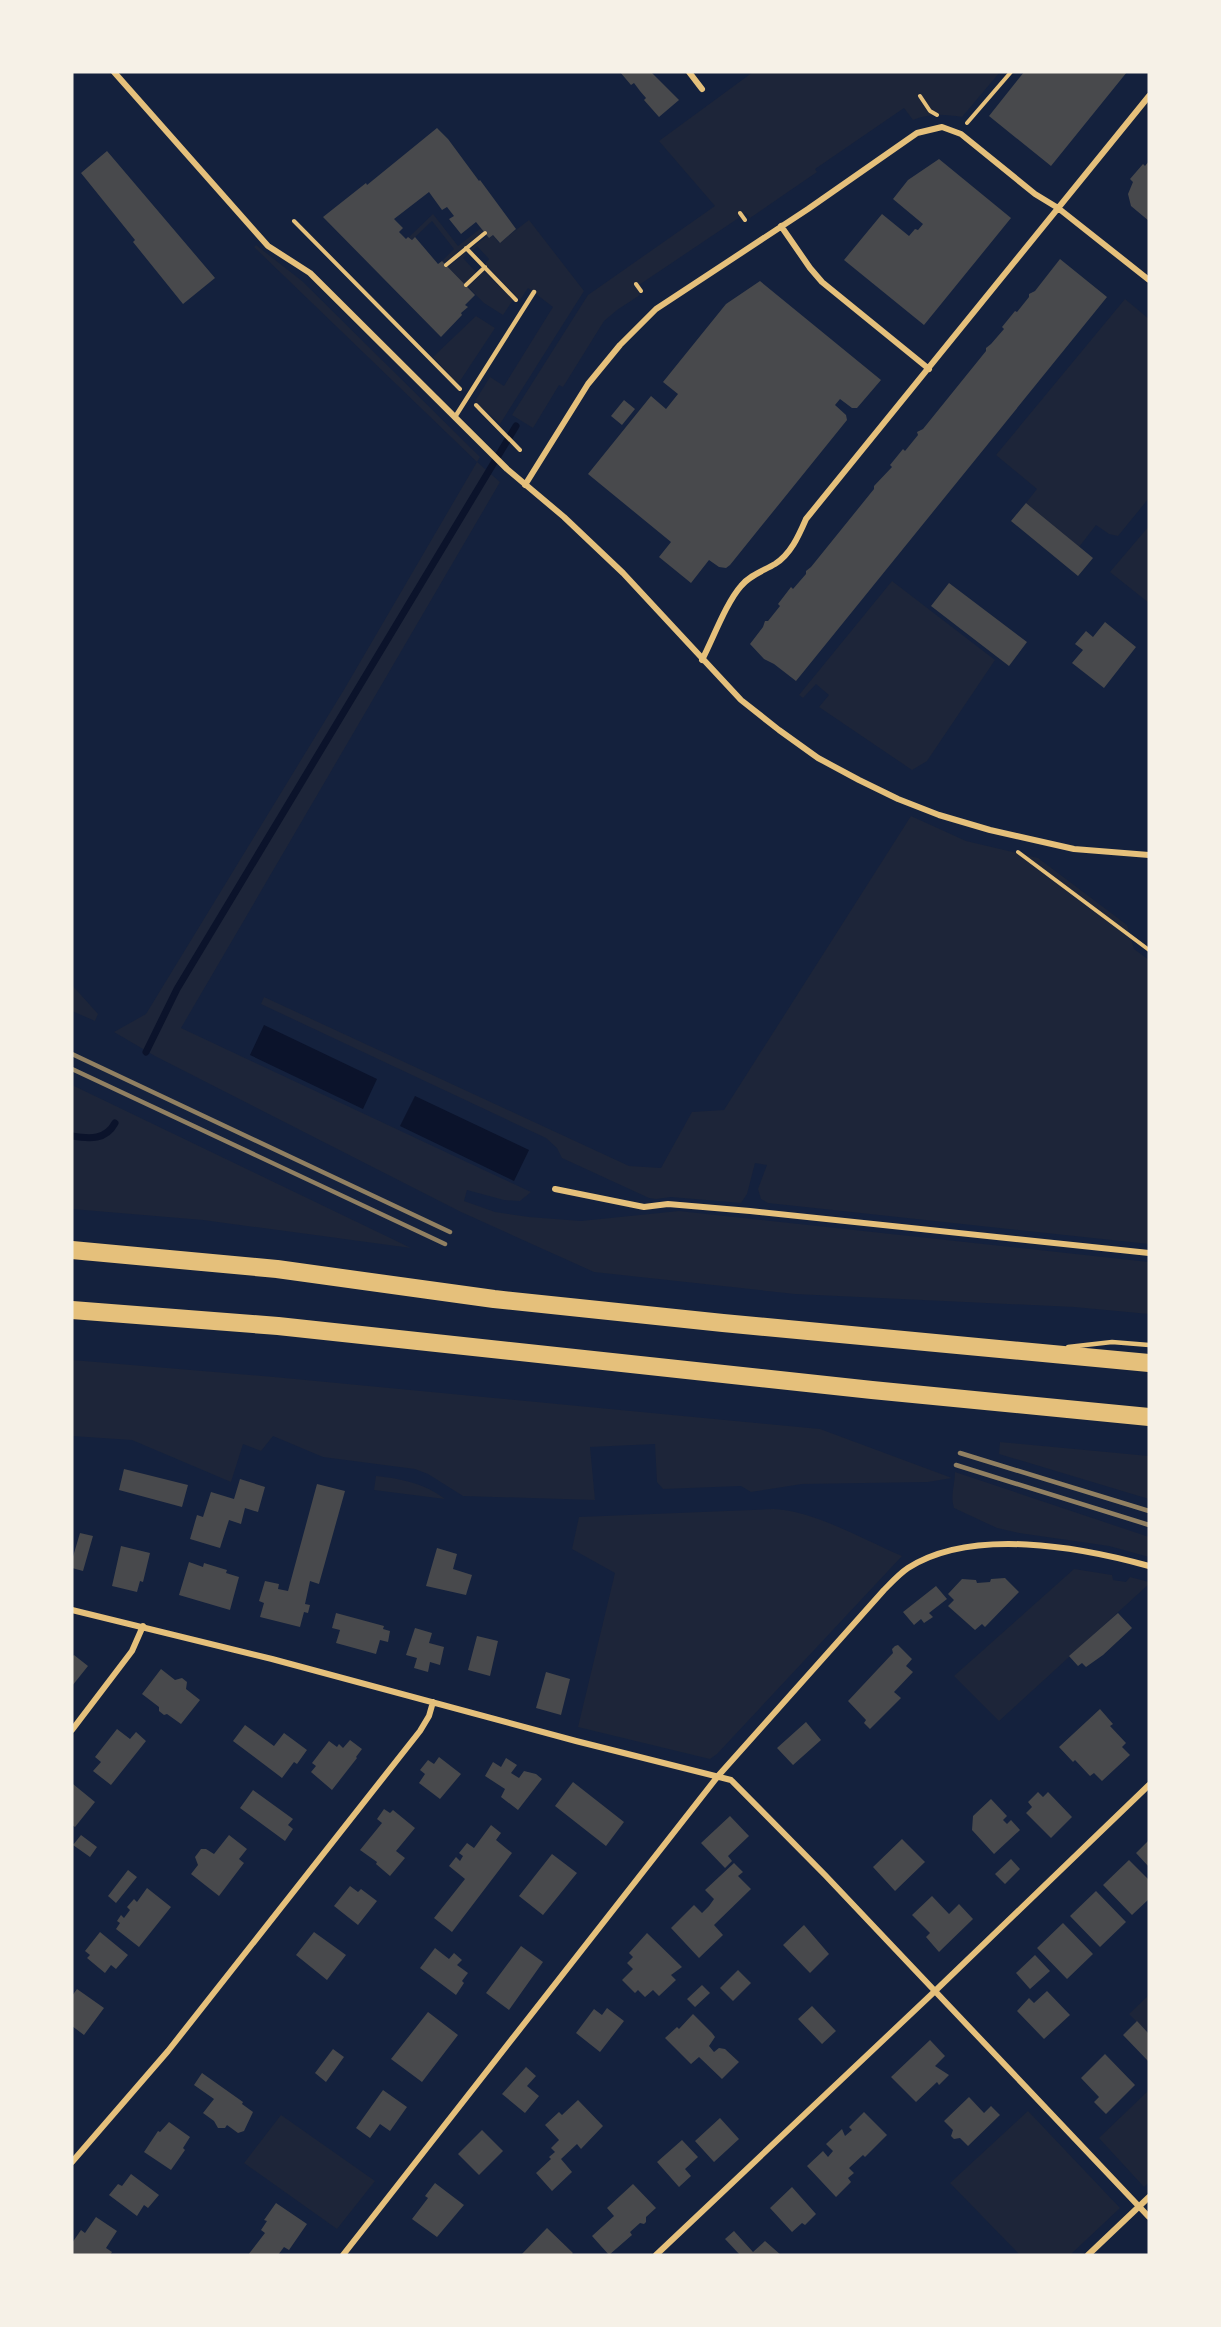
<svg xmlns="http://www.w3.org/2000/svg" width="1221" height="2327" font-family="'IBM Plex Sans',sans-serif">
<rect width="100%" height="100%" fill="#14213d"/>
<!-- green -->
<path fill="#1d2539" d="M753,72H1000L962,117C944,114 930,113 913,120L904,108L815,169L817,172L750,218L746,213L636,287L640,295L617,310L604,321L563,387L559,385L533,428L512,415L588,295L715,206L659,141Z
M433,214L458,246L481,228L484,231L444,263L442,261L454,249L432,221L412,240L409,237Z
M529,220L584,291L500,424L475,401L490,377L504,386L553,307L528,288L520,300L485,264L489,259L477,246L472,251L470,249L487,236L489,238L493,235L499,243Z
M256,245L302,281L480,457L477,462L500,482L181,1028L531,1192L520,1201L504,1200L467,1190L464,1201L495,1212L529,1217L581,1221L679,1211L1149,1262V1314L1074,1307L795,1294L594,1272L461,1212L155,1056L114,1032L146,1014L345,688L477,462L254,247Z
M466,252L467,254L463,258L476,272L464,284L448,267Z
M484,271L513,300L503,315L484,303L468,287Z
M1125,299L1149,319V498L1118,536L1109,534L1096,525L1079,547L1026,503L1037,489L996,455Z
M476,316L495,328L458,384L433,357Z
M1149,526V603L1110,572Z
M892,581L995,660L927,761L912,770L819,707L829,695L816,684L803,698L799,695Z
M911,816L966,841L1038,858L1127,925L1134,949L1149,960V1244L768,1203L761,1199L758,1189L767,1165L755,1163L747,1194L741,1203L671,1197L656,1199L649,1198L562,1158L557,1148L546,1138L261,1004L264,997L629,1166L661,1168L692,1112L724,1110Z
M72,985L98,1014L95,1021L72,1011Z
M72,1085L411,1248L203,1220L72,1209Z
M72,1360L274,1377L820,1429L952,1478L928,1482L802,1484L751,1492L741,1486L663,1489L657,1482L655,1444L590,1447L595,1500L463,1496L428,1474L415,1469L323,1457L273,1436L261,1451L243,1444L231,1482L132,1440L72,1436Z
M1000,1442L1149,1456V1499L999,1454Z
M955,1472L1149,1537V1557L1109,1546L1019,1533L997,1528L954,1508C950,1495 955,1485 955,1472Z
M376,1476C402,1479 424,1483 445,1499L374,1490Z
M774,1509C815,1511 864,1540 902,1556L717,1754L710,1759L578,1727L615,1573L572,1549L579,1517Z
M1074,1569L1112,1575L1113,1580L1126,1582L1130,1577L1149,1582V1584L999,1721L954,1676Z
M1149,1995V2034L1129,2014Z
M1149,2090V2182L1144,2187L1099,2138Z
M1028,2111L1120,2208L1070,2255H1020L950,2183Z
M281,2115L375,2181L337,2229L244,2163Z"/>
<!-- water -->
<path fill="#0b132b" d="M264,1025L377,1079L363,1109L250,1055Z
M415,1096L529,1150L514,1181L400,1126Z"/>
<g fill="none" stroke-linecap="round" stroke-linejoin="round">
<!-- stream -->
<path stroke="#0b132b" stroke-width="7" d="M146,1052L177,989L516,426
M72,1136C90,1139 106,1140 115,1123"/>
</g>
<!-- building -->
<path fill="#48494c" d="M620,72H651L679,100L659,117L644,100L646,98L640,91L634,83L631,85Z
M1024,72H1127L1051,166L989,116Z
M437,128L448,139L479,181L480,180L516,229L500,243L493,235L489,238L476,222L461,234L449,219L454,216L447,207L442,210L429,192L394,219L403,228L399,232L406,239L408,237L412,240L415,237L438,264L442,261L475,295L465,305L468,307L461,313L462,315L441,337L323,217L366,183L367,185Z
M107,151L215,278L183,304L133,242L135,240L81,173Z
M939,159L1011,218L924,325L844,260L882,214L909,236L915,229L918,230L923,224L893,199L908,180Z
M1149,161V221L1131,206L1128,194L1133,182L1130,179L1143,164L1145,166Z
M1060,259L1107,297L796,681L774,664L764,659L750,644L763,627L765,621H768L780,606L778,604L791,587L793,589L806,574V571L811,567L874,489V486L892,467L890,465L903,449L905,451L918,435L917,432L923,429L986,351V348L991,344L1004,329L1002,327L1015,311L1017,312L1029,297V294L1035,291Z
M760,281L881,380L857,408H852L840,399L835,405L846,415L847,420L730,565L726,568L719,567L709,560L691,583L659,557L671,542L588,474L651,396L666,409L678,394L663,382L726,304Z
M624,400L635,409L622,425L611,416Z
M1026,503L1093,558L1078,576L1011,521Z
M949,583L1027,642L1009,666L931,606Z
M1105,622L1136,647L1104,688L1072,663L1083,650L1075,644L1086,631L1093,637Z
M124,1469L188,1485L182,1507L119,1490Z
M240,1479L265,1487L258,1512L245,1508L241,1524L229,1520L220,1548L190,1539L197,1515L203,1517L211,1492L234,1499Z
M317,1484L345,1491L319,1584L310,1581L305,1604L310,1605L308,1613L304,1612L300,1627L260,1617L264,1603L259,1601L265,1581L279,1584L278,1589L288,1591Z
M80,1533L93,1536L83,1571L72,1568V1560Z
M121,1546L150,1553L143,1582L140,1581L137,1592L112,1586Z
M437,1548L457,1554L453,1569L472,1575L466,1595L426,1586Z
M189,1562L203,1567L204,1563L227,1570L226,1573L239,1577L230,1610L179,1595Z
M1005,1578L1019,1592L985,1627L982,1624L975,1630L948,1606L954,1600L948,1594L962,1579L976,1580L977,1583L990,1582L991,1579Z
M936,1586L947,1599L929,1613L933,1617L924,1623L921,1619L914,1625L903,1612Z
M336,1613L384,1626L383,1629L390,1631L388,1642L380,1640L376,1654L336,1643L340,1630L332,1628Z
M1118,1613L1132,1628L1103,1655L1086,1667L1082,1663L1078,1666L1069,1656Z
M415,1628L432,1633L429,1643L444,1647L440,1665L430,1662L428,1672L414,1668L417,1658L406,1655Z
M477,1636L498,1641L490,1676L468,1670Z
M898,1645L912,1659L906,1666L913,1672L894,1692L901,1698L870,1729L864,1723L866,1720L848,1701L893,1653L892,1649L895,1646Z
M74,1655L88,1666L72,1686V1657Z
M161,1669L175,1680L182,1678L187,1682L186,1689L200,1700L181,1724L167,1714L164,1715L159,1711V1707L142,1694Z
M546,1672L570,1679L561,1715L536,1708Z
M1100,1709L1113,1724L1110,1726L1126,1743L1122,1747L1130,1755L1102,1781L1094,1773L1090,1776L1075,1760L1073,1762L1059,1747Z
M806,1722L821,1740L793,1765L777,1748Z
M245,1725L274,1746L284,1733L307,1750L297,1764L294,1762L282,1778L233,1741Z
M117,1729L130,1739L136,1732L146,1741L111,1785L93,1771L101,1762L95,1757Z
M350,1740L362,1749L356,1757L357,1758L332,1790L311,1772L316,1766L312,1763L329,1741L337,1747L339,1744L343,1748Z
M439,1757L461,1774L440,1799L419,1783L425,1774L420,1770L428,1760L434,1764Z
M506,1758L517,1765L511,1773L519,1778L524,1771L536,1774L542,1779L518,1810L501,1797L505,1789L485,1776L493,1762L501,1767Z
M573,1782L624,1822L606,1846L555,1806Z
M73,1784L95,1802L75,1827L72,1825Z
M253,1790L293,1819L288,1825L293,1829L285,1841L240,1808Z
M1038,1792L1043,1797L1048,1792L1072,1817L1051,1838L1026,1813L1032,1807L1028,1802Z
M991,1799L1007,1816L1003,1820L1007,1824L1011,1820L1020,1830L994,1854L972,1830L973,1816Z
M384,1809L390,1813L393,1810L415,1828L396,1851L405,1858L390,1876L376,1864L377,1862L360,1850L382,1823L377,1819Z
M730,1816L749,1836L728,1856L732,1861L725,1868L701,1843Z
M491,1825L501,1833L496,1840L512,1853L452,1932L434,1918L465,1879L449,1866L456,1857L460,1861L463,1856L459,1853L467,1843L474,1848Z
M81,1835L97,1847L90,1857L73,1845Z
M229,1835L247,1849L239,1859L244,1863L219,1896L191,1874L198,1865L195,1857L201,1849H206L214,1854Z
M902,1839L925,1862L895,1891L873,1867Z
M1149,1840V1867L1136,1853Z
M552,1854L577,1873L543,1915L519,1896Z
M1011,1859L1020,1869L1005,1884L995,1874Z
M1129,1860L1149,1880V1899L1132,1915L1103,1885Z
M734,1863L743,1872L738,1876L751,1889L714,1925L723,1935L699,1958L671,1928L694,1905L702,1913L709,1906L714,1899L705,1890Z
M128,1870L137,1877L116,1903L108,1896Z
M350,1886L358,1892L361,1889L377,1901L358,1925L334,1906Z
M147,1888L171,1907L139,1947L116,1929L120,1923L117,1921L121,1915L124,1918L130,1910L127,1907L134,1899L137,1902Z
M1096,1891L1126,1922L1100,1947L1070,1916Z
M932,1896L949,1914L959,1904L973,1919L939,1952L926,1937L930,1933L912,1915Z
M1063,1923L1093,1954L1067,1979L1037,1948Z
M804,1925L829,1954L810,1973L783,1945Z
M100,1932L128,1955L116,1969L111,1965L105,1973L87,1958L90,1955L85,1951Z
M314,1932L346,1955L327,1980L296,1955Z
M647,1933L682,1967L671,1975L676,1980L659,1996L653,1990L645,1997L638,1990L635,1993L622,1980L633,1969L627,1963L633,1957L629,1953Z
M521,1946L543,1962L509,2010L486,1993Z
M435,1948L449,1959L454,1953L462,1960L457,1965L468,1973L462,1981L464,1983L456,1995L420,1968Z
M1035,1955L1050,1971L1030,1989L1016,1973Z
M738,1970L751,1983L733,2001L720,1988Z
M702,1985L710,1993L695,2007L687,1999Z
M77,1989L104,2008L84,2035L72,2026V1996Z
M1047,1991L1070,2015L1044,2039L1017,2011L1029,1998L1034,2003Z
M812,2006L836,2031L822,2044L798,2019Z
M607,2008L624,2021L600,2052L576,2033L594,2009L602,2015Z
M428,2012L458,2035L422,2082L391,2059Z
M693,2014L712,2033L715,2037L709,2046L714,2052L719,2048L725,2049L739,2062L722,2079L699,2057L691,2064L665,2038L677,2027L679,2029Z
M1137,2021L1149,2034V2062L1123,2035Z
M930,2040L945,2056L935,2066L949,2075L939,2085L937,2082L916,2102L891,2077Z
M333,2049L344,2057L326,2082L315,2073Z
M1105,2054L1135,2085L1106,2114L1094,2102L1099,2097L1081,2078Z
M526,2067L536,2076L527,2086L539,2096L525,2113L502,2094Z
M202,2073L243,2102L242,2104L253,2112L244,2131L238,2133L227,2125L225,2128H218L214,2121L203,2113L214,2099L194,2085Z
M383,2090L407,2107L390,2131L380,2124L370,2138L356,2128Z
M969,2097L984,2113L991,2106L1000,2115L968,2146L960,2138L954,2139L951,2136L953,2130L944,2121Z
M578,2100L603,2126L581,2149L577,2144L561,2159L572,2172L552,2191L536,2173L551,2159L549,2157L555,2152L551,2148L559,2140L545,2125L559,2112L562,2115Z
M864,2112L887,2135L865,2157L863,2155L849,2168L854,2173L848,2178L851,2182L836,2197L807,2166L823,2151L828,2157L833,2151L826,2144L842,2129L845,2136L852,2130L849,2127Z
M720,2118L739,2139L714,2162L695,2141Z
M169,2122L190,2137L183,2148L185,2150L171,2170L144,2152L158,2131L160,2132Z
M482,2130L503,2151L479,2175L458,2154Z
M682,2140L698,2157L685,2169L691,2176L679,2187L657,2162Z
M131,2174L159,2195L148,2208L144,2205L137,2216L109,2195L118,2184L122,2186Z
M435,2183L464,2205L437,2237L412,2219L428,2198L425,2196Z
M633,2184L656,2208L646,2217V2222L644,2224L640,2223L630,2232L632,2235L609,2255L592,2236L614,2216L607,2208Z
M792,2187L816,2214L805,2225L802,2223L792,2232L770,2208Z
M276,2203L307,2224L289,2250L284,2247L278,2255H248L265,2233L261,2230L267,2221L264,2220Z
M96,2217L117,2231L106,2248L112,2252L110,2255H72V2243L81,2230L85,2233Z
M547,2228L573,2253L571,2255H521Z
M734,2231L753,2252L765,2241L781,2255H740L725,2239Z"/>
<g fill="none" stroke-linecap="round" stroke-linejoin="round">
<!-- path -->
<path stroke="#e5c07b" stroke-width="4" d="M920,96L930,111L937,115
M967,123L1011,72
M740,213L745,220
M294,221L460,389
M466,248L516,300
M446,265L485,233
M636,284L641,291
M466,285L485,267
M476,405L520,450
M1018,852L1149,950"/>
<!-- service -->
<path stroke="#e5c07b" stroke-width="4.5" d="M455,417L534,292
M1068,1347L1112,1342L1149,1345"/>
<!-- minor -->
<path stroke="#e5c07b" stroke-width="6" d="M114,72L268,246L310,273L507,469L564,517L623,573L741,700L779,730L818,758L859,780L898,799L939,815L990,830L1074,849L1149,855
M689,72L702,89
M781,226L810,268L822,282L929,369
M525,485L588,384L620,345L656,309L808,209L917,133L942,127L961,134L1035,194L1058,208L1149,280
M702,660C713,639 726,603 741,586C750,575 763,571 775,564C791,554 799,535 806,519L1149,96
M555,1189L644,1207L668,1204L750,1211L1149,1253
M72,1610L272,1659L576,1741L731,1780L825,1875L1149,2217
M72,1730L132,1651L143,1626
M72,2162L168,2051L420,1731L429,1716L433,1702
M343,2255L718,1776L884,1590C891,1583 899,1574 908,1568C972,1527 1080,1547 1149,1566
M656,2255L934,1992L1149,1785
M1088,2255L1149,2197"/>
<!-- motorway -->
<path stroke="#e5c07b" stroke-width="18" d="M72,1250L277,1269L494,1299L723,1323L1149,1363
M72,1310L278,1326L872,1390L1149,1417"/>
<!-- rail -->
<path stroke="#918062" stroke-width="4.5" d="M72,1054L450,1232
M72,1069L445,1244
M960,1453L1149,1511
M956,1465L1149,1525"/>
</g>
<!-- border -->
<rect width="1221" height="2327" fill="none" stroke="#f6f1e7" stroke-width="147"/>
</svg>
